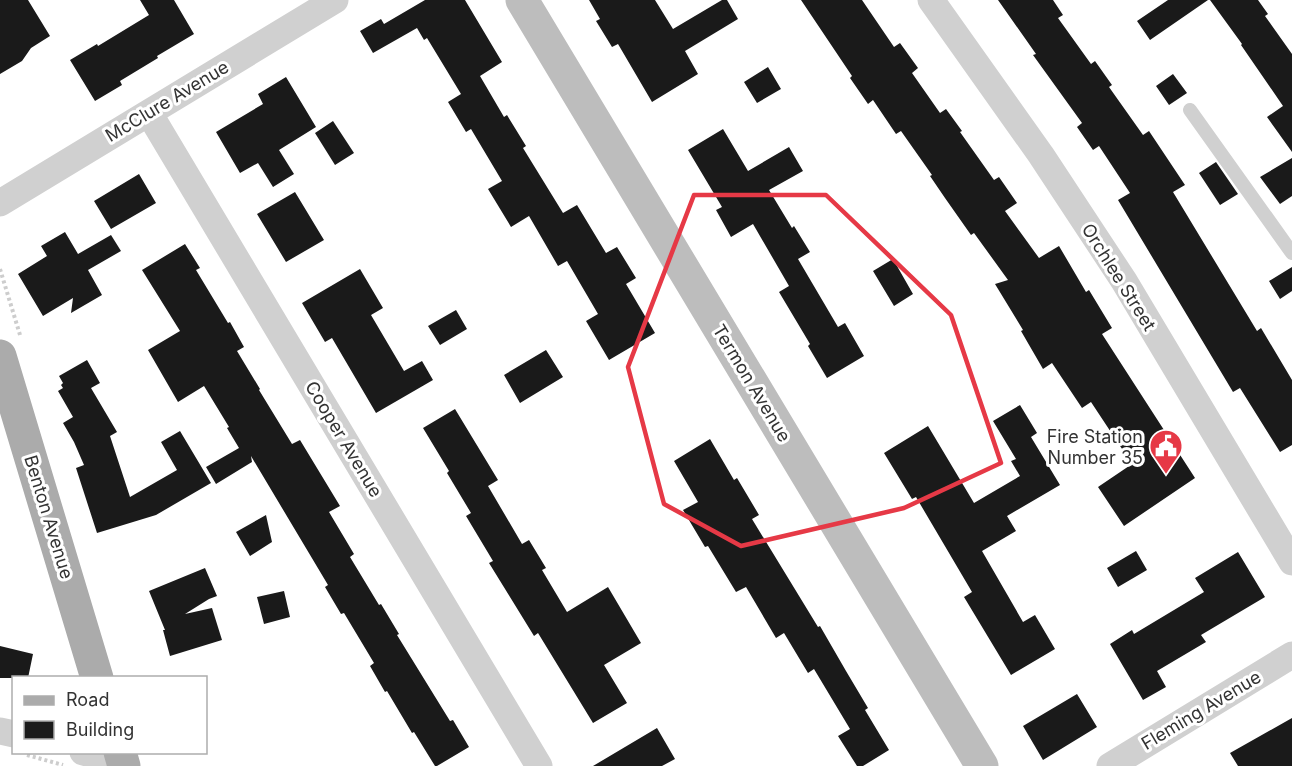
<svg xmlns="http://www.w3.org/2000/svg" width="1292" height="766" font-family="Inter,sans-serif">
<rect width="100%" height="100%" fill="#fff"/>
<!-- building -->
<path fill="#1a1a1a" d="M0,0H28L50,36L31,48L22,61L0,74Z
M140,0H174L194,34L157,56L158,58L120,81L122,85L95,101L70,60L97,44L98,46L149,15Z
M425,0H465L502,62L480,76L504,117L507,115L526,146L523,148L563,213L577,205L606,253L617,247L636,278L626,284L655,333L609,360L586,321L598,314L567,261L558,266L529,216L511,227L488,189L502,181L471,129L466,132L448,102L461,94L427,38L424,40L417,28L373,53L360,31L381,19L384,24Z
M589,0H655L673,29L722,0H727L738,19L685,51L698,74L652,102L618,44L612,47L596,21L600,19Z
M801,0H862L894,47L900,43L918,68L912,73L940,113L946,109L962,131L960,132L994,180L999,177L1017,203L1005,211L1039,258L1059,246L1086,292L1089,290L1112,328L1102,334L1195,478L1124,526L1098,487L1132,464L1091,402L1082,408L1052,363L1043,369L1021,331L1023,330L995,284L1008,280L974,233L971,235L945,198L930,176L932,175L901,131L896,134L873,100L868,104L850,78L852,76Z
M998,0H1053L1063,15L1058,18L1091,64L1095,61L1112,85L1109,87L1143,135L1149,131L1185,185L1173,192L1257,331L1261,328L1292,380V445L1280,452L1240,388L1233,392L1118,200L1130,193L1099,146L1093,150L1077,127L1082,123L1033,55L1036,54Z
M1168,0H1208L1150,40L1137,21Z
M1210,0H1258L1268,14L1265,16L1292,54V152L1267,117L1283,106L1241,45L1242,44Z
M768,67L781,89L757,103L744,82Z
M1173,74L1187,93L1169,105L1156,86Z
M286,77L316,127L279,150L294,174L273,187L258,163L240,173L216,132L263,104L258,94Z
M333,121L354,153L335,165L315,133Z
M723,129L748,171L789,147L803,171L769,190L792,228L794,226L810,252L798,259L838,327L845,323L864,356L827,378L808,346L810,344L779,292L789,286L753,224L731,237L716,210L722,207L688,150Z
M1292,158V196L1280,204L1260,177Z
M1216,162L1238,194L1220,205L1199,173Z
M139,174L156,203L111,229L94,201Z
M295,192L324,240L286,262L257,214Z
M65,232L78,254L111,235L121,251L88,270L102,295L71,313L73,298L43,316L18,274L47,256L41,246Z
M185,244L200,268L196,270L228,323L230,322L244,347L237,351L260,389L259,390L292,444L300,440L340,506L329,512L354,554L350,557L379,605L381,604L399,634L397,635L450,721L453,720L469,747L437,766H435L414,732L412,733L387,691L385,692L370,666L374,663L344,613L341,614L325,587L328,585L251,456L252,462L216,484L206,467L239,448L227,428L229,427L204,386L178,402L148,350L180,331L142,270Z
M893,259L913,294L894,306L873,271Z
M1292,267V291L1280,299L1269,281Z
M360,269L383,308L371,315L404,371L422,361L433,380L376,413L332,338L325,342L302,303Z
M456,310L467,329L440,345L428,326Z
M546,350L563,377L520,403L504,375Z
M87,360L100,383L91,388L117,432L110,436L130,497L177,470L161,442L180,431L211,483L156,515L97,533L76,468L84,465L74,442L63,423L73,417L58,391L63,388L61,385L63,383L59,376Z
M1020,405L1037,433L1031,437L1060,485L1007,516L1016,531L982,551L1023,622L1035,615L1055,649L1011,675L964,597L972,592L916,497L912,499L884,453L928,426L974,503L1020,476L1011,461L1016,459L993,421Z
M455,409L498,480L488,486L522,544L529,540L546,568L542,570L567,612L608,587L641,643L604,665L627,703L593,723L538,633L534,636L489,563L493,561L466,516L471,513L447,473L449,471L423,428Z
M710,439L734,480L737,478L759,515L752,519L818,627L820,626L846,671L868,708L865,710L889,750L863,766H857L838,736L850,729L814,669L808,673L784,633L776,638L746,587L736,592L708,546L705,547L683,510L698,502L674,461Z
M266,515L272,542L250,556L236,532Z
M1136,551L1147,570L1118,587L1107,568Z
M1238,552L1265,597L1201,635L1206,642L1157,671L1166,687L1143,700L1110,644L1132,630L1134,634L1204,592L1195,578Z
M205,568L217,596L209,599L185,614L212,608L222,640L170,656L163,630H165L149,591Z
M284,591L290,617L264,624L257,597Z
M0,646L33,654L28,678H0Z
M1077,694L1097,727L1043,760L1023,726Z
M1292,718V766H1238L1230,753Z
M657,728L675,759L662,766H593Z"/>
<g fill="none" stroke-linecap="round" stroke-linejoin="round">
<!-- path -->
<path stroke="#cdcdcd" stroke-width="4" stroke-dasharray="3 3" stroke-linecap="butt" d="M0,269L20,335
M27,755L63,765"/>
<!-- lane -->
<path stroke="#d0d0d0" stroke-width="14" d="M1190,110L1292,253"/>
<!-- street -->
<path stroke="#d0d0d0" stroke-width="27" d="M931,0L1041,155L1124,281L1292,562
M149,113L539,766
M0,203L335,0
M0,731L14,734
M83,752L91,754L118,752
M1110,766L1292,655"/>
<!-- secondary -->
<path stroke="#bdbdbd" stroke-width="33" d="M522,0L982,766"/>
<!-- primary -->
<path stroke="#ababab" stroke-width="33" d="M0,356L97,678
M120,752L124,766"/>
</g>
<!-- marked area -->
<path fill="none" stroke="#e63946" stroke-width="4.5" stroke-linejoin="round" d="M694,195H826L951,315L1001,463L904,508L741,546L664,504L628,367Z"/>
<!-- icons -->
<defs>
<g id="civic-pin" transform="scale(1.725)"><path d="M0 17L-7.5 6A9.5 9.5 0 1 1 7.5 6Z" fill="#e63946" stroke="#fff"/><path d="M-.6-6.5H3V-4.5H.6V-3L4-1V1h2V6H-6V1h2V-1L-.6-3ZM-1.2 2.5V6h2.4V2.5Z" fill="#fff"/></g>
</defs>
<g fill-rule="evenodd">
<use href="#civic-pin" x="1166" y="446"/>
</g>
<g text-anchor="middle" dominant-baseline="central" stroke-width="6" stroke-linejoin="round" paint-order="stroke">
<!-- street labels -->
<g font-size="18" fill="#333" stroke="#fff">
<text transform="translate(167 101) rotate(-31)">McClure Avenue</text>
<text transform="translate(1119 277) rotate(58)">Orchlee Street</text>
<text transform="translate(752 383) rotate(59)">Termon Avenue</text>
<text transform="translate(344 439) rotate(59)">Cooper Avenue</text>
<text transform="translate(49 517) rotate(73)">Benton Avenue</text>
<text transform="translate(1201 710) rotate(-31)">Fleming Avenue</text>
</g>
<!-- poi labels -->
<g font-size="18" fill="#333" stroke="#fff" text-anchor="end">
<text x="1143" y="436">Fire Station<tspan x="1143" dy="21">Number 35</tspan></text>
</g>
</g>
<!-- legend -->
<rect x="12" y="676" width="195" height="78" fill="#ffffff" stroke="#adadad" stroke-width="1.5"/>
<rect x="24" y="696" width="30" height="9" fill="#ababab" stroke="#adadad" stroke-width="1.5"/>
<text x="66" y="706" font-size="18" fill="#333333">Road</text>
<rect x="24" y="721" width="30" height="18" fill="#1a1a1a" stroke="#adadad" stroke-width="1.5"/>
<text x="66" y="736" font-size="18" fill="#333333">Building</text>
</svg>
